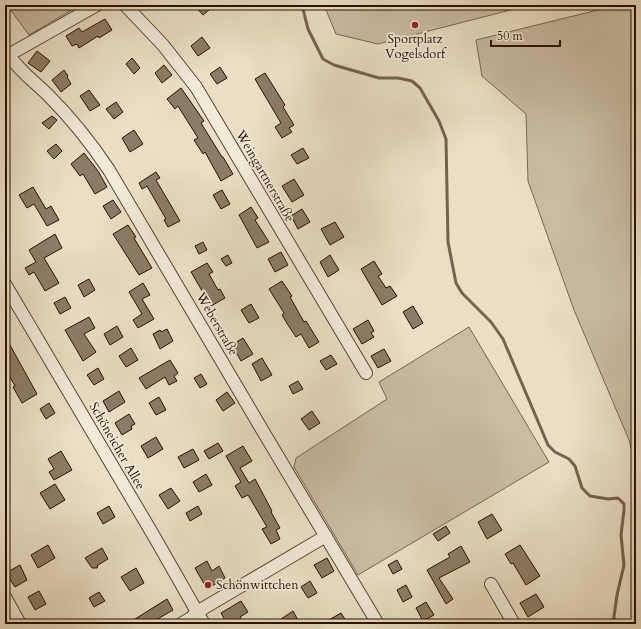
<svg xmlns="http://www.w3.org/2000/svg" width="641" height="629" font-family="Cardo,serif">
<rect width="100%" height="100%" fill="#eadfc4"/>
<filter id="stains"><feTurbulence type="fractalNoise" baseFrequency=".005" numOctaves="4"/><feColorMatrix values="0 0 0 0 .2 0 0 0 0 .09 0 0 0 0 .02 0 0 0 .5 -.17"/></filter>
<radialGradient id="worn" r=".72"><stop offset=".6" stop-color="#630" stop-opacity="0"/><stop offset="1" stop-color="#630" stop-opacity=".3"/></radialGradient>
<!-- green -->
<path fill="#c9bca3" stroke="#786652" d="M7,5H80L29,35Z
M324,5H530L378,44L336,34Z
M618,5H636V467L629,440L574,310L528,181L526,114L482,76L476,40Z
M469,327L549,462L358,575L294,467L296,458L387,399L379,382Z"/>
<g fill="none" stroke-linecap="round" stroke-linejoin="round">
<!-- stream -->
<path stroke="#74624d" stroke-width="3" d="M302,5L308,29L323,59L334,65L379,78H398L412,81L420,88L439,121L446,139L448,242L456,283L462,293L491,322L503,339L548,445L555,452L569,459L575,466L582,488L590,496L608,499L618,498L624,504V510L621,535L624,565L617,595L613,624"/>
</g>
<!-- building -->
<path fill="#8c7c66" stroke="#271000" d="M194,5H215L203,15Z
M105,19L112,30L99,38L98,36L79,48L77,44L72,46L66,36L79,28L82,32Z
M202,37L210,48L198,56L191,46Z
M37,51L50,61L41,72L28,63Z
M132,58L140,68L134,74L126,64Z
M164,65L172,75L162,83L155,73Z
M220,67L227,78L217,84L210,74Z
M64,70L68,76L67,77L71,84L61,92L52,80Z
M265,73L285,105L283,107L294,125L289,128L292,132L282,138L275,127L281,123L255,79Z
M181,88L204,121L201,123L222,157H223L233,174L221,181L205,152L203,154L194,140L198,138L178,106L175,109L167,99Z
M89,90L100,105L90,111L80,96Z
M116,102L123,112L114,119L106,109Z
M52,116L57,120L49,129L42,123Z
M134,130L143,144L130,152L122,138Z
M56,144L62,151L54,159L47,151Z
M303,148L309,158L297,164L291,155Z
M84,153L98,171L107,187L95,194L83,174L80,176L71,164Z
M156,172L160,178L156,180L180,221L168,227L164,220L166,219L147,186L142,189L139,183Z
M294,179L304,195L292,202L282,186Z
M33,187L46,209L51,206L59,220L47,226L34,204L27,208L19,195Z
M222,190L230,204L221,209L213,195Z
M113,200L121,212L111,219L103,206Z
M251,207L258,218L255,220L269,242L257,248L239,215Z
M302,209L310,222L298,229L291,216Z
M335,222L344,237L330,245L321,229Z
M128,225L136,237L134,238L152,268L139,275L113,234Z
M55,234L62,248L44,258L59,283L45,291L34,272L29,275L25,268L36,262L29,250Z
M203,242L207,250L199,254L195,246Z
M281,252L288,265L275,272L268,259Z
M228,255L232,263L226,266L221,259Z
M330,255L339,270L328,277L320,262Z
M374,261L382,274L378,276L386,288L390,286L397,296L382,305L361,269Z
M207,263L213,272L209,274L218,290L220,289L225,298L211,306L191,272Z
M89,279L95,290L84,297L78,285Z
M282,281L292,296L290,297L304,322L306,321L319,342L309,348L301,334L296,337L288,325L282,315L284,313L269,289Z
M143,283L150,295L142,299L154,319L138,328L133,320L142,314L129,292Z
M65,297L71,308L60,314L54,303Z
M251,304L259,318L249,323L241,310Z
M413,306L423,323L413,329L403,312Z
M89,317L95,328L84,334L96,352L83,361L65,330Z
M368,320L374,331L371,333L374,337L362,344L353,329Z
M117,326L123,337L110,345L104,334Z
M167,329L173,341L160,349L153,334L160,330L161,332Z
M5,336L37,394L22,403L13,387L15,386L5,368Z
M243,338L253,354L241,361L232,345Z
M131,348L138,360L126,367L119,356Z
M384,349L391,361L378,368L371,356Z
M331,355L337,364L326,370L320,361Z
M262,358L272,375L261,381L252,364Z
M170,360L178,373L174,376L177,381L169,385L165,377L146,389L139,378Z
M98,368L104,379L94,385L87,375Z
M201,374L207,384L200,388L194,378Z
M298,381L303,389L293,394L289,386Z
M119,391L125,402L109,412L103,401Z
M227,392L235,403L223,411L216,400Z
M159,397L166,410L156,415L149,403Z
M49,403L55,413L46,419L40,409Z
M312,411L320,423L309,430L301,419Z
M129,414L135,424L131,426L132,429L122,435L115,423Z
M156,437L163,449L148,458L141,446Z
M218,443L223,451L209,459L204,451Z
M243,446L252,461L240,468L249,483L255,479L272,511L271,512L280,528L276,530L280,539L271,544L262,529L267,527L248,495L242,498L235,486L241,482L226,456Z
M193,449L199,460L184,468L178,457Z
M61,451L72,470L54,480L49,472L54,469L48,459Z
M206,474L212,485L199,492L193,482Z
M55,484L65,500L50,509L40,493Z
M171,488L180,501L168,509L159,495Z
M109,506L115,517L103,524L97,513Z
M198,506L202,514L190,521L186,513Z
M492,514L502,530L487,539L478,522Z
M446,526L450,533L438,541L433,534Z
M48,545L55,558L38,568L31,555Z
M520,545L540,576L526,585L513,563L511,564L505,554Z
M461,546L470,562L439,578L453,599L446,604L427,570L450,557L448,554Z
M102,548L108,559L98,565L97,568H92L85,558Z
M327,558L334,571L322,578L314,565Z
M397,560L402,569L393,574L388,565Z
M207,561L212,571L219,566L225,578L207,589L195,568Z
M20,565L27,580L15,587L6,573Z
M136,568L144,583L130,591L121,577Z
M310,581L317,593L308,598L301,587Z
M406,585L412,597L403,602L397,590Z
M39,591L46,604L35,610L28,597Z
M99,592L105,601L94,607L89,598Z
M536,594L544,607L528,617L520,603Z
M167,599L173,610L149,624H127Z
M241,601L248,612L240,617L244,624H227L221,613Z
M426,602L434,615L423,621L416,608Z
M293,611L300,624H284L281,619Z
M341,613L348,624H322Z"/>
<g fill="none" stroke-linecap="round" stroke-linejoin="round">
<!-- minor casing -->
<g stroke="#584431" stroke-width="14">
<path id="minor" d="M125,5L163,45L196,87L366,373
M9,55C19,71 35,82 48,95C71,118 91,143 109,170L267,438L378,624
M5,57L97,5
M5,284L155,538L204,624
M491,584L514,624
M5,597L20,624
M181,624L191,618L197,612L326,536"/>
</g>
<!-- minor -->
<use href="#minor" stroke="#f1ead9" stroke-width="12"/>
</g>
<!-- markers -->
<g fill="#8f2418" stroke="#f1ead9" stroke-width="1.5">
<circle cx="415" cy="25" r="4"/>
<circle cx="208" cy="585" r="4"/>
</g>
<g text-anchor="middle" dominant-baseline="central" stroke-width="3.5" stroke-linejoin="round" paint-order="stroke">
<!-- poi labels -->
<g font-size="13" fill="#271000" stroke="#f1ead9">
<text x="415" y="39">Sportplatz<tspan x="415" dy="15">Vogelsdorf</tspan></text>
<text x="216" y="585" text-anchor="start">Schönwittchen</text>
</g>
<!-- street labels -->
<g font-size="13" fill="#271000" stroke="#f1ead9">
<text transform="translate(265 176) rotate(60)">Weingartnerstraße</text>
<text transform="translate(217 324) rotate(60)">Weberstraße</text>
<text transform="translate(117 446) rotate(60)">Schöneicher Allee</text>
</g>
</g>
<!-- margin -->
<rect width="641" height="629" fill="none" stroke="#eadfc4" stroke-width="20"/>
<rect x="6" y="6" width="629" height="617" fill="none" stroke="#271000" stroke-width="2"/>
<rect x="10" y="10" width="621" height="609" fill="none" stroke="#271000"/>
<!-- scale -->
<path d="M491 40v6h69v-6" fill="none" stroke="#271000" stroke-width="2"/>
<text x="497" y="40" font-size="12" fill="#271000" stroke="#f1ead9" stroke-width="3" paint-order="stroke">50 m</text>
<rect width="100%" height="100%" filter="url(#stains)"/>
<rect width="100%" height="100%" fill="url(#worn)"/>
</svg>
